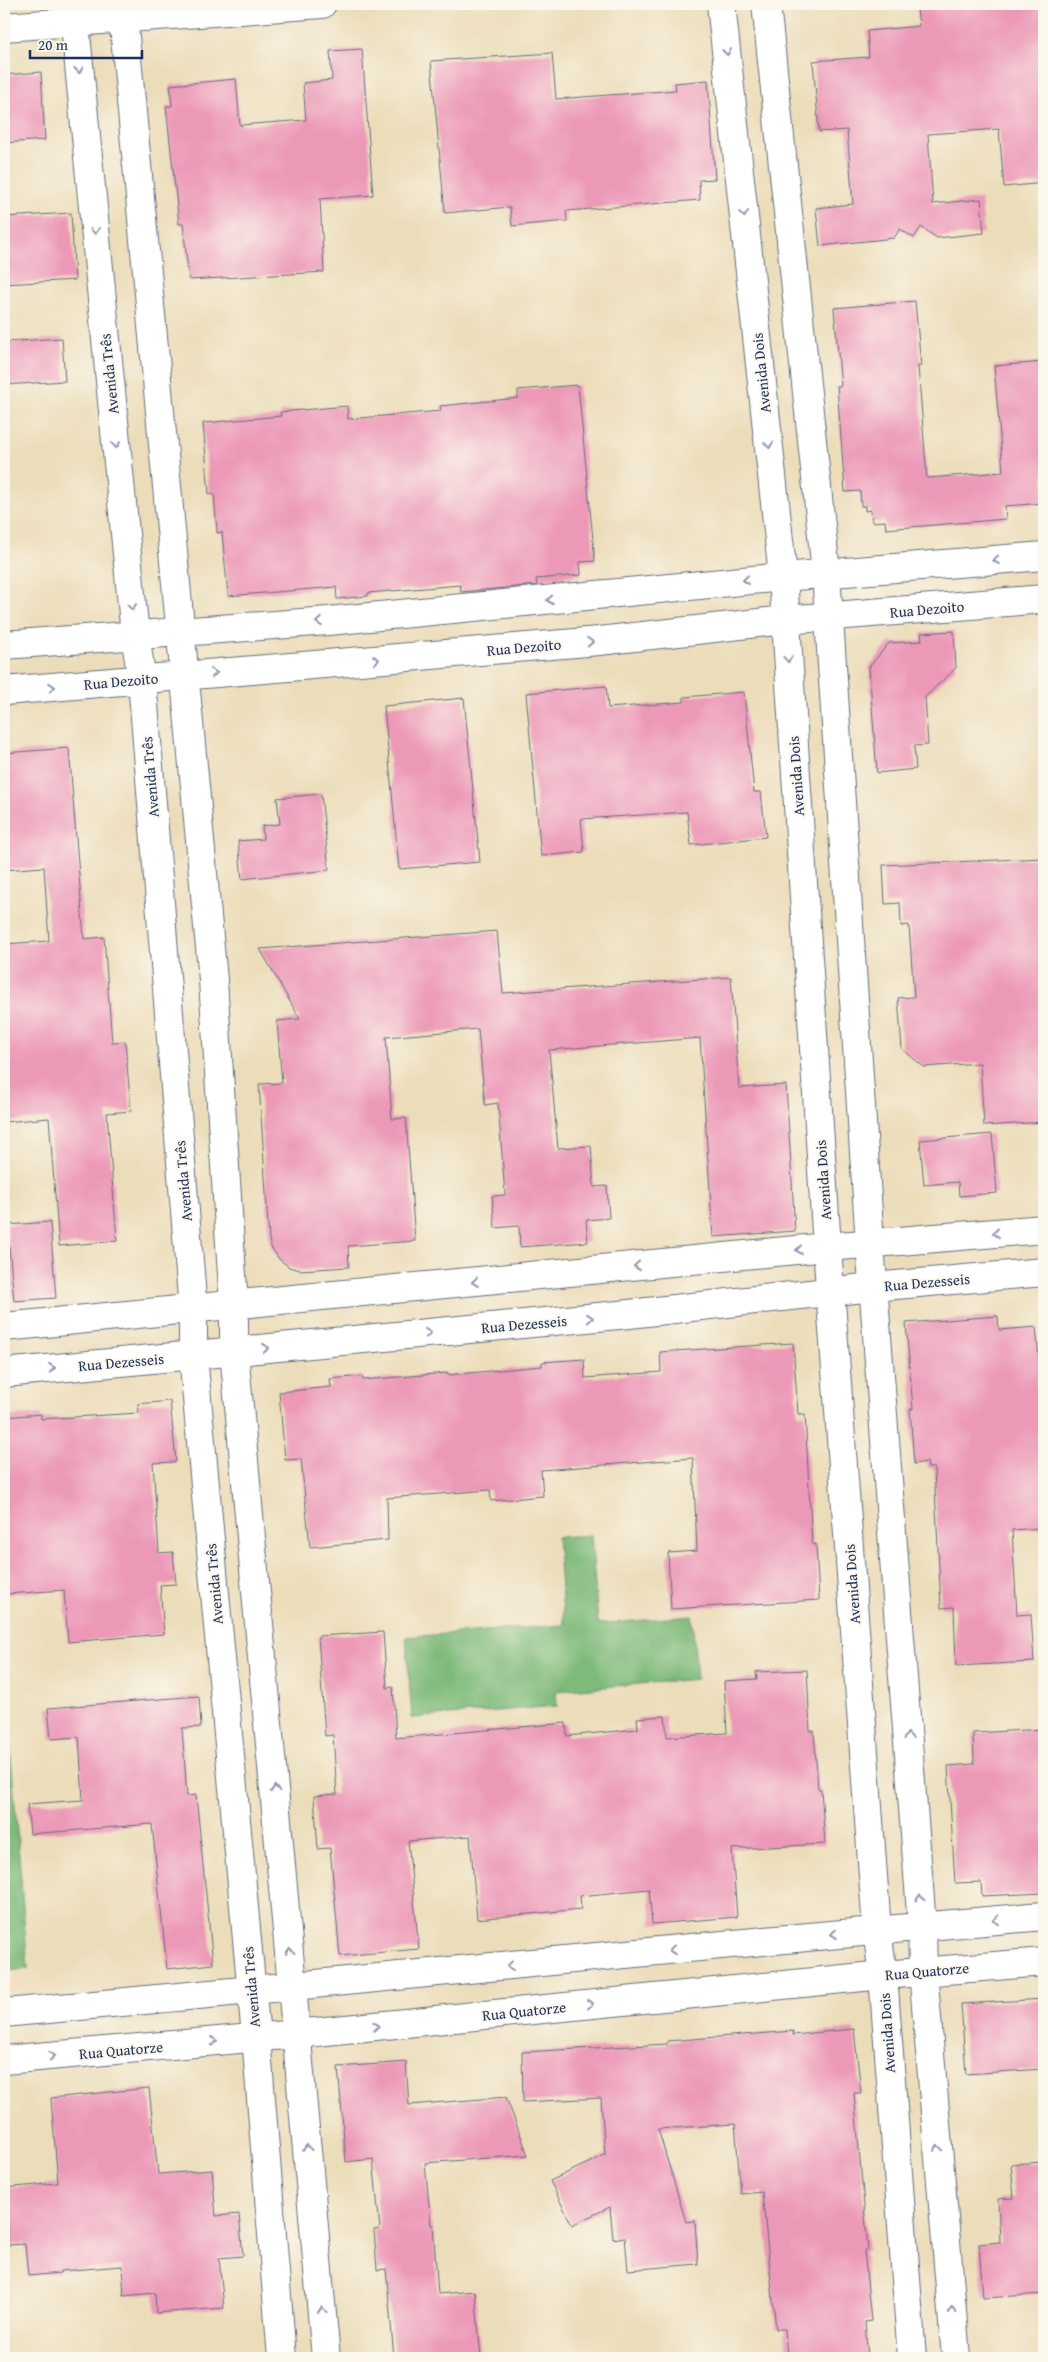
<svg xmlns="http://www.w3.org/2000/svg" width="1048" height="2362" font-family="'Gentium Book Plus',serif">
<rect width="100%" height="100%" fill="#fbf7ec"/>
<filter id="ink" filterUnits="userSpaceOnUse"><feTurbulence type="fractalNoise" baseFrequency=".02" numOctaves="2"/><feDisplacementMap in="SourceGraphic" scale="10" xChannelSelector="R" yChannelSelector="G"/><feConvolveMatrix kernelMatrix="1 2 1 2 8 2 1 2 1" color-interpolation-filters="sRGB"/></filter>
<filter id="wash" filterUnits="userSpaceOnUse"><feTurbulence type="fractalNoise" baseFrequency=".0096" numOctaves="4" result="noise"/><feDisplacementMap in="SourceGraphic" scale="20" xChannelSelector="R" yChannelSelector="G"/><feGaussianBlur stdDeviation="1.12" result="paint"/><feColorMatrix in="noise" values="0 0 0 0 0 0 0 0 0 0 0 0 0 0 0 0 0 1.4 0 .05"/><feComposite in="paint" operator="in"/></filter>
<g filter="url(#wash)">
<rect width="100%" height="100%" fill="#ecddba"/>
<!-- forest -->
<path fill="#7eba79" stroke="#4c746c" d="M591,1535L598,1624L692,1616L697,1679L556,1691L557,1706L412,1718L406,1637L564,1625L557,1537Z
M4,1693H6L28,1969L4,1971Z"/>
<g id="blocks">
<!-- building -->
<path fill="#ec98b7" d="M977,4H1044V183L1004,187L999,129L928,134L933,204L981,199L984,233L937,238L921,227L914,238L900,229L894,238L820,246L816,208L853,204L847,130L819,132L813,61L869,57L867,31L919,26L917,9Z
M362,49L373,195L320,199L324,272L189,280L183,224H179L166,106H172L170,85L236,79L240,125L306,120L303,83L332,80L330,51Z
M552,53L556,99L676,90L675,83L708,80L715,179L699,180L700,200L566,211L567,221L512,226L510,207L445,213L431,61Z
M41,72L45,140L4,143V75Z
M71,213L75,280L4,284V217Z
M915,301L921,366H918L927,478L1003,472L994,366L1044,362V503L1005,506L1006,519L886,529L885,521L872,522L871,510L865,511V506H861L860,491L845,492L837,386H841L834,308Z
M62,338L65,381L4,385V342Z
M578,385L595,561L580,562L581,575L536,579L537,585L461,592L460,585L368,593V596L337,599L336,587L228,596L222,532L217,533L214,494H209L203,423L281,416L280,412L347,406L348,419L441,411L440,406L518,398V390Z
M954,631L956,668L925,697L928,745L914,746L916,769L877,773L869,667L889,643L922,641L921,633Z
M606,686L608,708L684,702V697L744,692L754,792H761L766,837L691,845L687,812L581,819L584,852L541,856L526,693Z
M464,698L480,862L399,869L384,706Z
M69,748L84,939L104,937L112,1042L125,1041L131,1111L107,1113L117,1241L59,1246L49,1118L4,1122V944L49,941L44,867L4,870V753Z
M321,794L329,870L242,879L238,841L263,839L262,826L280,824L277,798Z
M1044,858V1122L984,1126L980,1063L924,1067L902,1049L898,998L914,997L909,925L901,926L900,903L885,904L883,865Z
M497,931L503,993L731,977L739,1088L786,1085L795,1231L713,1237L700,1038L549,1050L558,1148L591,1146L594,1187L607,1186L609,1218L586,1220L588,1242L520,1247L519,1226L495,1228L492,1196L505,1195L498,1103L485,1105L478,1029L386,1037L392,1119L406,1118L415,1241L348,1246L349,1267L300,1270L289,1267L279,1259L271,1247L269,1240L259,1084L282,1083L277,1021L300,1019L260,949Z
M992,1134L997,1193L959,1196L958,1182L924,1185L920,1140Z
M50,1222L56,1298L14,1301L7,1225Z
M998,1316L999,1330L1036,1327L1042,1392H1044V1528L1012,1530L1017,1615L1031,1614L1034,1662L956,1666L954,1607L941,1608L934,1468H928L927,1462L914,1464L910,1409H913L906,1323Z
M793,1343L798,1414H805L812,1544H816L819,1600L671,1609L668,1553L697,1551L693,1458L541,1470L543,1496L491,1501L490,1490L387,1498L388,1540L310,1547L301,1459L285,1460L279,1392L331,1387L330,1379L362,1376L363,1380L447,1373L448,1375L542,1366V1362L584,1359L585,1378L661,1372L660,1352Z
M170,1401L176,1462L153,1463L159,1553L173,1552L176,1584L160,1585L164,1634L68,1642L64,1590L7,1594L4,1548V1417L41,1414V1419L139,1413L138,1404Z
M383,1632L387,1688L393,1687L396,1738L566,1723L567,1736L638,1729L637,1718L665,1716L667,1737L727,1733L724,1681L757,1679L756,1672L807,1670L810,1731H814L818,1789H821L825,1844L732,1849L737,1917L652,1924L649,1889L580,1896L581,1909L477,1919L470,1836L408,1841L419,1949L340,1956L330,1848L318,1849L314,1796L337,1794L333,1735L325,1736L318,1636Z
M199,1696L201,1727L182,1728L187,1796L196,1795L213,1964L167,1969L152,1824L30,1834L27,1804L83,1800L79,1737L51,1739L48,1708Z
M1044,1729V1893L982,1896L981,1882L955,1883L948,1766L974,1764L973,1733Z
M1044,1999V2069L966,2074L961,2004Z
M854,2029L861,2093H854L868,2250H864L871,2321L865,2322L868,2358H787L785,2329H776L762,2192L741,2194L735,2124L658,2129L686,2222L695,2221L698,2264L628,2270L625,2237L613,2239L610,2207L572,2225L550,2181L605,2155L601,2098L523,2102L522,2052L667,2044V2041L793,2031V2035Z
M406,2062L409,2105L506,2097L528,2155L425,2163L431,2225H433L438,2294L475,2291L481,2358H394L386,2269L377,2270L374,2230L380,2229L373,2159L346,2162L338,2067Z
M149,2088L158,2174L212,2170L216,2216L239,2214L243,2256L219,2258L224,2308L156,2313L155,2293L124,2296L122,2266L60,2271V2273L28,2276L25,2244L8,2245L4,2188L58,2183L51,2098Z
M1044,2162V2294L983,2298L979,2244L1000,2242L998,2199L1014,2198L1011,2164Z"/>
</g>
</g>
<g filter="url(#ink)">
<use href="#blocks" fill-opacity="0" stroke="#646c7e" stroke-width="1"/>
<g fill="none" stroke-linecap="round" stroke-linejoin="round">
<!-- street casing -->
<g stroke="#646c7e" stroke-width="30">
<path id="street" d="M73,4L135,635L142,680L193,1310V1355L256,2037L282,2358
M122,4L213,980L234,1306V1351L326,2358
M721,4L783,577L827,1247L877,1930L883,1975L912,2358
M766,4L826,573L870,1244L922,1926L923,1971L956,2358
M4,27L322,4
M4,645L328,621L783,577L1044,556
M4,691L599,641L785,620L1044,599
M4,1327L827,1247L1044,1229
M4,1373L629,1314L873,1287L1044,1272"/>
</g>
<!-- secondary casing -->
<g stroke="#646c7e" stroke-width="30">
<path id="secondary" d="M4,2013C351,1982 697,1945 1044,1916
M4,2060L296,2034L883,1975L1044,1962"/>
</g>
<!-- street -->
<use href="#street" stroke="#fff" stroke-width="28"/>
<!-- secondary -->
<use href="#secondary" stroke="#fff" stroke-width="28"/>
</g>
<!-- one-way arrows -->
<defs><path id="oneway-chevron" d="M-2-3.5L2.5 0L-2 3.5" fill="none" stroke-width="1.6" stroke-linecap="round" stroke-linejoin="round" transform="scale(1.25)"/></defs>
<g stroke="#8d97ae">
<use href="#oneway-chevron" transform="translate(727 52) rotate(84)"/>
<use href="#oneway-chevron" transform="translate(79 70) rotate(84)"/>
<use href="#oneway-chevron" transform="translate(744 214) rotate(84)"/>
<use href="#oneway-chevron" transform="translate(95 231) rotate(84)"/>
<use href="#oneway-chevron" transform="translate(116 445) rotate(84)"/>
<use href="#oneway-chevron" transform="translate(769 445) rotate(84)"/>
<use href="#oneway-chevron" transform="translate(996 560) rotate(176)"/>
<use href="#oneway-chevron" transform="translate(746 580) rotate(174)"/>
<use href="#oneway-chevron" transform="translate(550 600) rotate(174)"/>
<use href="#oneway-chevron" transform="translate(132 607) rotate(84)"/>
<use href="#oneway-chevron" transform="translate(319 622) rotate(176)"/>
<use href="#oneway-chevron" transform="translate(590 642) rotate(-5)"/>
<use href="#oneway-chevron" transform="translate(788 659) rotate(86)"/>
<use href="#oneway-chevron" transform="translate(376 660) rotate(-5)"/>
<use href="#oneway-chevron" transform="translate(214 673) rotate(-5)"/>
<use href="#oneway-chevron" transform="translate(52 687) rotate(-5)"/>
<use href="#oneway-chevron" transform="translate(996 1233) rotate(175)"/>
<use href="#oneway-chevron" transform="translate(799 1250) rotate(174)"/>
<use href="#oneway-chevron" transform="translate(637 1266) rotate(174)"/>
<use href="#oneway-chevron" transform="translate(475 1282) rotate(174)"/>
<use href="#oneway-chevron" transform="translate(590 1318) rotate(-5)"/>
<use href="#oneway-chevron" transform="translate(428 1333) rotate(-5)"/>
<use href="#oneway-chevron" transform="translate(266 1348) rotate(-5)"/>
<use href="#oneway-chevron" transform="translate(52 1368) rotate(-5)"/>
<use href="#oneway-chevron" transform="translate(908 1736) rotate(-94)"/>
<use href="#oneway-chevron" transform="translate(275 1789) rotate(-95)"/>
<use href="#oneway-chevron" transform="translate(920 1898) rotate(-94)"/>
<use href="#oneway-chevron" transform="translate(996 1920) rotate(175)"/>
<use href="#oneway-chevron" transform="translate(834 1934) rotate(174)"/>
<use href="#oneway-chevron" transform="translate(672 1950) rotate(174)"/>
<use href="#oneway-chevron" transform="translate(290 1951) rotate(-95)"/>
<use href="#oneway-chevron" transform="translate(510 1966) rotate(174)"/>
<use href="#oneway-chevron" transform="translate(590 2004) rotate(-6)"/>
<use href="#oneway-chevron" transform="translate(376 2026) rotate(-6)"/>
<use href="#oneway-chevron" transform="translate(214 2041) rotate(-5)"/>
<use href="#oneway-chevron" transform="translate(52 2056) rotate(-5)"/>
<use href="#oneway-chevron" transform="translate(307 2148) rotate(-95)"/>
<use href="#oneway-chevron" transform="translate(938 2148) rotate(-95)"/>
<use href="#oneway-chevron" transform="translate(322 2310) rotate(-95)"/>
<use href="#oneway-chevron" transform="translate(952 2310) rotate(-95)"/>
</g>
</g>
<g text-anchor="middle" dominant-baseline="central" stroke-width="4" stroke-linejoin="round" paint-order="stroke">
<!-- street labels -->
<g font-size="15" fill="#1b2f5e" stroke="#fbf7ec">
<text transform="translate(761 373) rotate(-96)">Avenida Dois</text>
<text transform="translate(109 374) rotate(-96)">Avenida Três</text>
<text transform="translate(927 609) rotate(-5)">Rua Dezoito</text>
<text transform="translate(524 647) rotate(-5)">Rua Dezoito</text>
<text transform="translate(121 681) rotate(-5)">Rua Dezoito</text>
<text transform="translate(796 776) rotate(-94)">Avenida Dois</text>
<text transform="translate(150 777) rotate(-95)">Avenida Três</text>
<text transform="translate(823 1180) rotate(-94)">Avenida Dois</text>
<text transform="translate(183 1181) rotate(-95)">Avenida Três</text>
<text transform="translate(927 1282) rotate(-5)">Rua Dezesseis</text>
<text transform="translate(524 1324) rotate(-5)">Rua Dezesseis</text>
<text transform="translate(121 1362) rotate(-5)">Rua Dezesseis</text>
<text transform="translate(214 1584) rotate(-95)">Avenida Três</text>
<text transform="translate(852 1584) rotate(-94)">Avenida Dois</text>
<text transform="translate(927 1971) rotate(-5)">Rua Quatorze</text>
<text transform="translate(251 1987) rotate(-95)">Avenida Três</text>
<text transform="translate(524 2011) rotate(-6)">Rua Quatorze</text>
<text transform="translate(887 2033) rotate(-94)">Avenida Dois</text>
<text transform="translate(121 2050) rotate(-5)">Rua Quatorze</text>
</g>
</g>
<!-- margin -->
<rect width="1048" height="2362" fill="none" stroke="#fbf7ec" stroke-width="20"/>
<!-- scale -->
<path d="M30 50v8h112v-8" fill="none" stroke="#1b2f5e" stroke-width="2.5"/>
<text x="38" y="50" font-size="15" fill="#1b2f5e" stroke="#fbf7ec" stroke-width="4" paint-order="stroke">20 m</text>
</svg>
